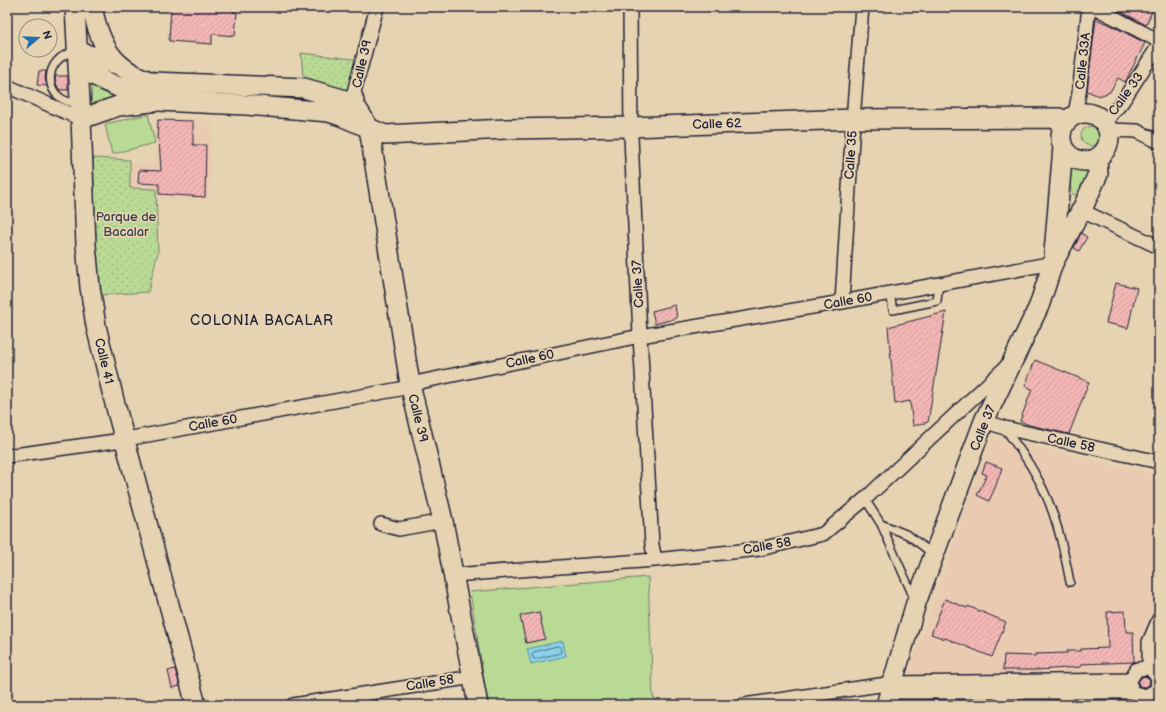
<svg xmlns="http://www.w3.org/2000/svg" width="1166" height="712" font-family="'Balsamiq Sans',sans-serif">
<defs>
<pattern id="park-dots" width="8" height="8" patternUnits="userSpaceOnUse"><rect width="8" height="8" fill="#b9da94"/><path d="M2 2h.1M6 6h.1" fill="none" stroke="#9fbb80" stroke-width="1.8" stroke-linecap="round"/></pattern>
<pattern id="building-hatch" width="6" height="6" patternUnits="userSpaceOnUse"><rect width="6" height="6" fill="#f3b7b5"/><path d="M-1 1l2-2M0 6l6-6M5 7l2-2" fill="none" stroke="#d09d9d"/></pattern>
</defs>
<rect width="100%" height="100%" fill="#e6d3b1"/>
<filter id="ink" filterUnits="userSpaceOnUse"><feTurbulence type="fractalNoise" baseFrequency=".025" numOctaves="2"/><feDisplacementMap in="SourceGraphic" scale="8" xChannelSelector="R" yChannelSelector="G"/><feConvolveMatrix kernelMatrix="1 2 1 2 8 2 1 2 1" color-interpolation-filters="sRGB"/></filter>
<g filter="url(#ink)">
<!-- built -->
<path fill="#eacbb2" d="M157,119L212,121L209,200L156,197V189L130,188L131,164L156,165Z
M991,437L1159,475V705H897Z"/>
<!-- grass -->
<path fill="#b9da94" stroke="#6e7e68" d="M92,79L107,92L118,98L91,112Z
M148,114L155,143L112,154L105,124Z
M1081 136a10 10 0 1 1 20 0a10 10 0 1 1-20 0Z
M1074,160L1092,166C1088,176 1085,192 1074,195C1066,187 1072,171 1074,160Z
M648,577L653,697L662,705H488L470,592Z"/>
<!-- park -->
<path fill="url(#park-dots)" stroke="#6e7e68" d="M301,53L362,60L354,92L344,99L304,88Z
M93,158L130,160V188L156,189L158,252L148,292L98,295Z"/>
<!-- water -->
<path fill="#89d3ea" stroke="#608ca4" d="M563,641L566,656L531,664L527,649Z"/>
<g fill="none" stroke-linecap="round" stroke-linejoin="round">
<!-- shore -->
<path stroke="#4b6981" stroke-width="1" d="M558,646L560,647L561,652L560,653L535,659L533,658L532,654L534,652Z"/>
</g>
<!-- building -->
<path fill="url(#building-hatch)" stroke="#22223b" d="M171,7H234L233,12L237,13L235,36L212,34V44L169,41Z
M1113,7H1154L1146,25Z
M1096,19L1105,23V22L1145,43L1125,82L1118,78L1110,92L1099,96L1087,91Z
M39,71H46L45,79L47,86L37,85Z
M56,75L58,76H68V90H60L57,86L55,79Z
M158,120L193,121V145H206L205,197L159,194V184L138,183L139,170L161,171L159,139H157Z
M1081,233L1087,237L1079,251L1074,248Z
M1116,283L1137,288L1128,328L1106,323Z
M675,305L677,318L655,324L652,311Z
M946,312L928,422L913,426L910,401L895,404L888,327Z
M1035,360L1089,382L1069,434L1029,425L1020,421L1032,389L1025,386Z
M986,462L1002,468L995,488L989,501L977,495L987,475L982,473Z
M945,599L967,608L968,606L1006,622L992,657L945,638V639L931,634Z
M1125,611L1126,632H1133L1134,662L1081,664V667L1037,670H1003L1004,655L1035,656V654L1067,653V651H1081V649L1108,648L1107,612Z
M539,612L545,639L526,643L520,616Z
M175,669L180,686L172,688L168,671Z
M1146,676L1150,680L1149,685L1145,687L1139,686L1138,682L1142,677Z"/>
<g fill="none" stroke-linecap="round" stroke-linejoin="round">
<!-- lane casing -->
<g stroke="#22223b" stroke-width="10">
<path id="lane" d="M77,51C40,57 42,104 80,103
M890,293L893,310L937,301L939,284
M1005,429C1015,443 1026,457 1034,472C1054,505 1063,545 1070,582
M865,499L881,524
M914,598L881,524L908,535L933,554"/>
</g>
<!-- street casing -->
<g stroke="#22223b" stroke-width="16">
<path id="street" d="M630,7L631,137L640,336L652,545L655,560
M1094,7L1159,41
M7,86L81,119
M1075,114L1079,93L1089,7
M357,115C359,107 357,99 354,92L377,7
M1105,122L1122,102L1159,45
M1109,130L1137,131L1159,142
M1080,210L1159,247
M842,302L854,107L862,7
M984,421L1005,428L1159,462
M7,456L115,441L400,389L410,384L640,336L842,302L1053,263
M381,524L399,529L443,521
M453,575L655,560L760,549L823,534L865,499L1007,366
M1149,668L1137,669L1130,680L1131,692L1146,696L1157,690L1158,677L1149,668V642L1159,619
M891,692H1131
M293,705L473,677
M744,705L893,683L1130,680
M1001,705L1002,692
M1066,705L1067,692"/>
</g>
<!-- secondary casing -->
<g stroke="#22223b" stroke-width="22">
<path id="secondary" d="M75,7L81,119L86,245L90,287L96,326L114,400L196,705
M92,7C100,46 113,70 153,82L304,88L342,99L358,110L369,128L410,384L443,521L478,705
M77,51L119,65
M78,67L107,82L134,94L158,101L246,105L329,112L341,116L385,135L506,129L631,127L854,119L1059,118L1064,125
M1061 137a24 24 0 1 1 48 0a24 24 0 1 1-48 0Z
M81,119L118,106L151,102
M1054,253L1063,147
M886,705L916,603L984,421L1039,306L1053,263L1084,205L1098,174L1097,158"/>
</g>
<!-- lane -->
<use href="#lane" stroke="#e6d3b1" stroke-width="7"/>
<!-- street -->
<use href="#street" stroke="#e6d3b1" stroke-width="13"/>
<!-- secondary -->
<use href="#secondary" stroke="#e6d3b1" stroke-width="19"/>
</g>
</g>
<g text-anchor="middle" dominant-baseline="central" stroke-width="3.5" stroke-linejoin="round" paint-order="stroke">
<!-- street labels -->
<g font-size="13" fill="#22223b" stroke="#e6d3b1">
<text transform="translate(1083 61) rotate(-84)">Calle 33A</text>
<text transform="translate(362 64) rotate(-77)">Calle 39</text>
<text transform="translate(1126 94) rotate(-54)">Calle 33</text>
<text transform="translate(717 124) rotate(-2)">Calle 62</text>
<text transform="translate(851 155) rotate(-86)">Calle 35</text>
<text transform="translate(638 284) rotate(-93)">Calle 37</text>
<text transform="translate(848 301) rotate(-10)">Calle 60</text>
<text transform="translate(530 359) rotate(-12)">Calle 60</text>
<text transform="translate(104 361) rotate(77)">Calle 41</text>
<text transform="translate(418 418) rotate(76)">Calle 39</text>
<text transform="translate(213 423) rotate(-10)">Calle 60</text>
<text transform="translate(983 428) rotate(-68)">Calle 37</text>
<text transform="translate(1071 443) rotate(12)">Calle 58</text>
<text transform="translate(767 546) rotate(-10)">Calle 58</text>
<text transform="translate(430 683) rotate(-9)">Calle 58</text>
</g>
<!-- park labels -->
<g font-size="13" fill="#393e48" stroke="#e6d3b1">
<text x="126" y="217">Parque de<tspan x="126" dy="15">Bacalar</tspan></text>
</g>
<!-- neighbourhood labels -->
<g font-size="14" letter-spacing="1" fill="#22223b" stroke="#e6d3b1">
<text x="262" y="320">COLONIA BACALAR</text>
</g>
</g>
<!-- margin -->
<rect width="1166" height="712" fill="none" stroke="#e6d3b1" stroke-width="24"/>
<rect x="12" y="12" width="1142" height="688" fill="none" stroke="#22223b" stroke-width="1.5" filter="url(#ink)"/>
<!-- north arrow -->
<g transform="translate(38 38) rotate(71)"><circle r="19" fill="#e6d3b1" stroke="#988c82"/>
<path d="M0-3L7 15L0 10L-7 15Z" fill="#1f6fb2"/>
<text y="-6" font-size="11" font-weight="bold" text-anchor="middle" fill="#22223b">N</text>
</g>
</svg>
